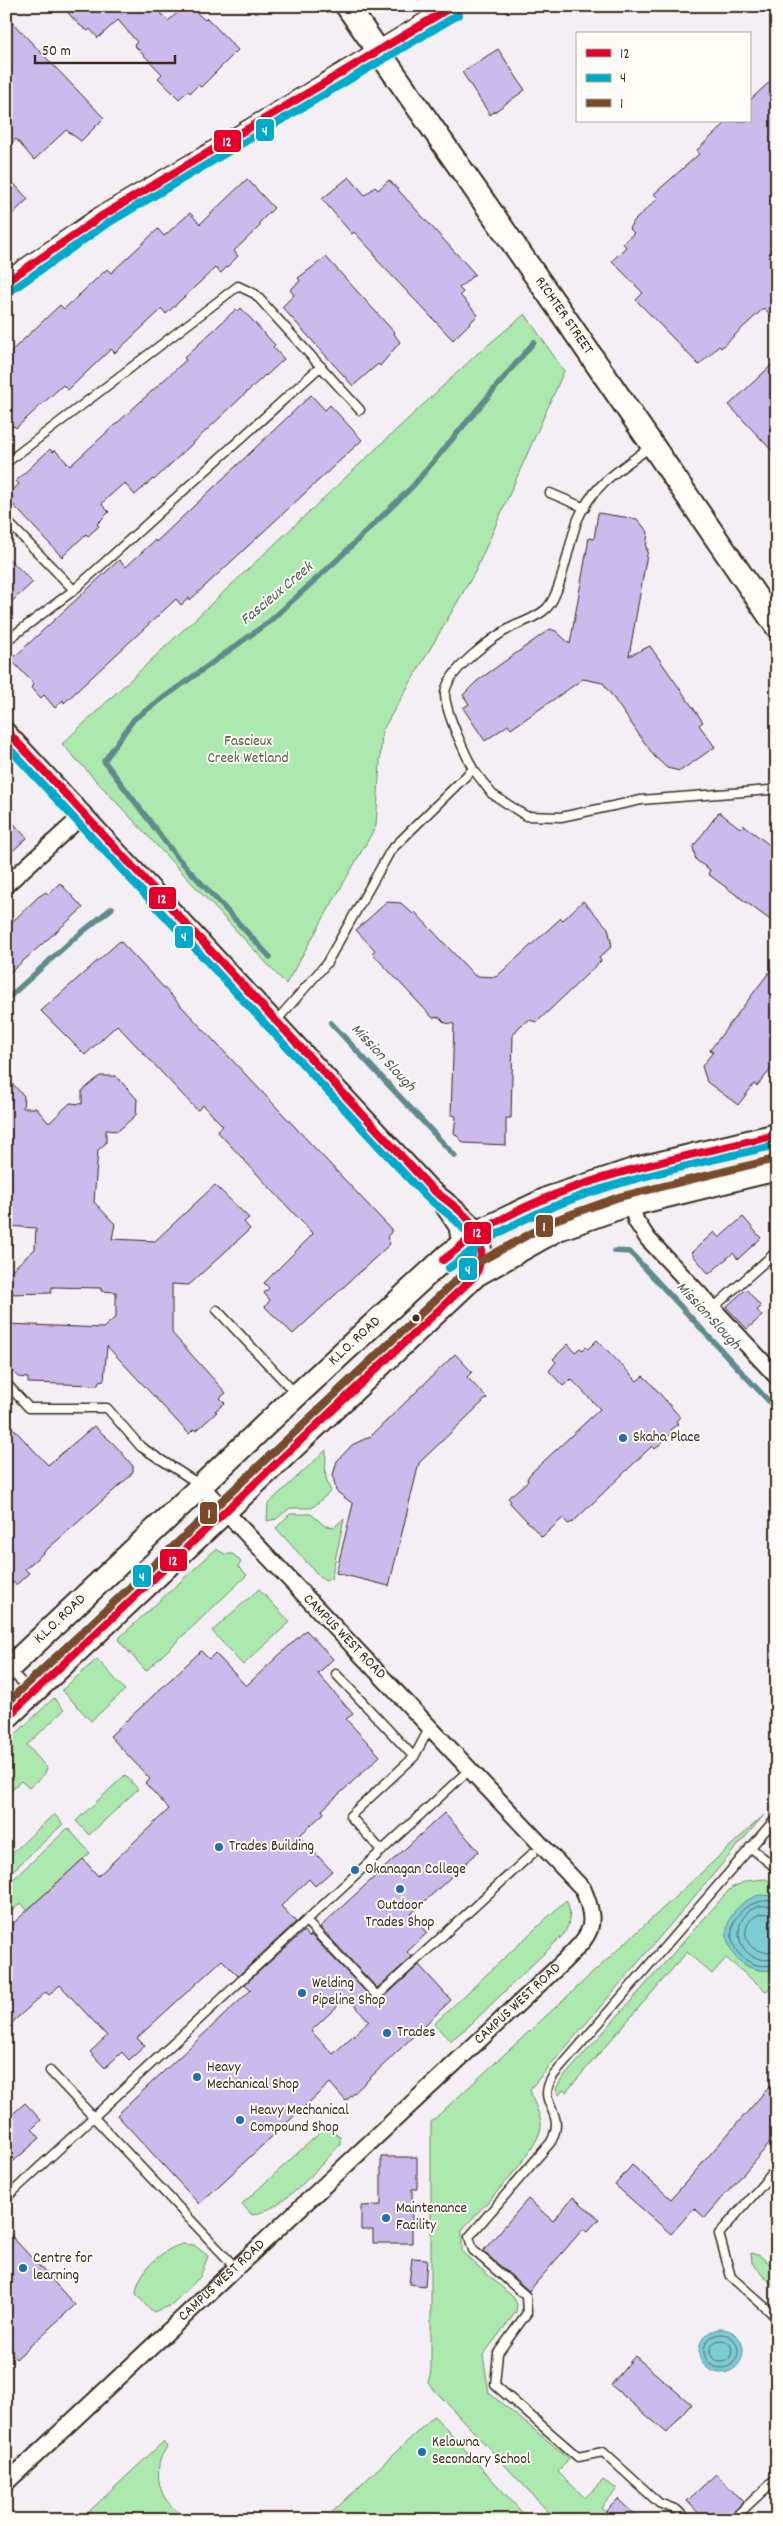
<svg xmlns="http://www.w3.org/2000/svg" width="783" height="2526" font-family="Dekko,sans-serif">
<rect width="100%" height="100%" fill="#f3eff5"/>
<filter id="ink" filterUnits="userSpaceOnUse"><feTurbulence type="fractalNoise" baseFrequency=".02" numOctaves="2"/><feDisplacementMap in="SourceGraphic" scale="10" xChannelSelector="R" yChannelSelector="G"/><feConvolveMatrix kernelMatrix="1 2 1 2 8 2 1 2 1" color-interpolation-filters="sRGB"/></filter>
<g filter="url(#ink)">
<!-- green -->
<path fill="#ace9af" stroke="#748a66" d="M525,314L564,371L475,572L382,731L376,826L286,984L62,744L477,354Z
M326,1450C326,1466 323,1478 331,1491L312,1508H290L276,1519L267,1521L268,1504Z
M290,1514H311L325,1526L334,1527L344,1519L331,1579L325,1581L320,1577L276,1528Z
M216,1549L225,1554H233L241,1562L238,1566L247,1575L146,1671L119,1641L120,1637Z
M259,1589L290,1622L243,1665L212,1631Z
M97,1659L125,1690L91,1721L62,1690Z
M54,1698L64,1710L27,1745L47,1768L44,1775L29,1788L21,1781L6,1794V1743Z
M125,1775L138,1789L89,1835L76,1821Z
M54,1814L63,1824L6,1877V1859Z
M764,1815L530,2089C532,2100 539,2111 541,2122C546,2145 479,2210 462,2230V2252L513,2297L517,2304L516,2312L483,2355L489,2393L569,2458L558,2472L585,2498L603,2480L617,2489L601,2508L615,2520H556L428,2383L431,2371V2122Z
M68,1828L90,1853L27,1910L21,1903L6,1916V1886Z
M765,1879L777,1884V1896L772,1895L733,1954C746,1968 757,1972 777,1970V1982L766,1991L726,1958L712,1974L687,1952L566,2092L563,2090L559,2095L556,2089L561,2080L731,1888L746,1881Z
M566,1900C572,1911 570,1923 564,1934L470,2025L450,2041L434,2024Z
M326,2127L340,2137V2145C315,2170 288,2207 252,2215L242,2204Z
M183,2244L194,2245L208,2256L200,2277L170,2306L153,2312L136,2294C137,2272 162,2249 183,2244Z
M751,2253L760,2256L777,2270V2290L752,2263Z
M434,2416L529,2520H324Z
M163,2442L167,2447C164,2452 159,2459 159,2465C155,2494 172,2515 199,2520H80Z"/>
<!-- water -->
<path fill="#7bccd5" stroke="#618b8c" d="M759,1895L777,1896L776,1970C722,1977 707,1912 759,1895Z
M699 2351a22 22 0 1 1 44 0a22 22 0 1 1-44 0Z"/>
<g fill="none" stroke-linecap="round" stroke-linejoin="round">
<!-- shore -->
<path stroke="#556b67" stroke-width="1" d="M777,1901C727,1895 717,1951 754,1964C761,1967 769,1965 777,1965
M777,1907C772,1907 766,1905 761,1906C734,1910 731,1950 757,1958C764,1961 770,1959 777,1959
M777,1915C771,1914 766,1913 761,1914C743,1918 740,1943 757,1950C764,1953 770,1951 777,1951
M704 2351a17 17 0 1 1 34 0a17 17 0 1 1-34 0Z
M710 2351a11 11 0 1 1 22 0a11 11 0 1 1-22 0Z"/>
<!-- stream -->
<path stroke="#618b8c" stroke-width="5.5" d="M270,957L176,856L104,761L134,719L270,621L337,560L412,487L534,342
M6,1000L70,942L112,908
M331,1023L455,1156
M614,1251L630,1252L777,1410"/>
</g>
<!-- building -->
<path fill="#cbbbec" stroke="#3b2a1e" fill-rule="evenodd" d="M62,6H154L168,21L185,6H188L205,20L207,18L238,50L201,87L198,85L190,93L188,91L179,99L158,78L162,74L134,45L137,42L118,20L98,38L90,29L88,31L78,24Z
M6,16L104,118L81,141L66,130L34,160L16,139L6,148Z
M498,49L525,90L490,115L462,72Z
M777,75V322L764,308L721,348L719,346L699,365L636,300L643,293L612,261L626,247L623,243L634,233L629,228L634,221L658,198L654,194L699,154L697,150L728,121H749V101Z
M6,175L28,199L6,220Z
M349,177L365,195L375,187L378,190L389,180L475,274L459,288L463,292L460,295L478,315L453,340L377,260L373,252L354,232L352,234L322,199Z
M247,179L274,208L259,223L261,225L234,251L238,256L221,273L215,268L166,314L162,309L115,353L111,349L68,390L63,385L16,428L14,426L6,434V356L60,305L64,309L107,269L111,273L158,229L164,236L190,213L200,224Z
M326,257L395,333L394,334L400,342L380,366L378,364L353,386L282,307L294,295L290,290L300,281L298,278Z
M241,308L275,345L273,347L284,359L266,376L265,375L154,480L153,479L135,495L124,483L103,502L102,505L109,512L97,524L99,526L88,536L86,534L62,557L6,497L19,484L16,481L50,449L53,452L55,450L70,466L186,360L184,358L217,327L236,309L238,311Z
M777,360V456L729,405Z
M311,395L325,410L330,405L362,440L190,600L189,598L181,605L176,599L64,703L63,700L55,708L44,695L41,698L31,687L34,684L11,660L119,560L126,567L155,540L156,542Z
M598,513L637,519L648,532L646,549H648L629,656L650,646L703,722L699,725L715,747L680,771L667,768L654,756L603,683L583,679L511,729L508,725L485,741L463,708L469,704L463,695L477,681L550,629L556,631L570,644L589,538L594,539Z
M6,556L33,582L6,607Z
M719,812L740,828L743,825L775,849L777,925L708,874L710,870L696,860L693,847Z
M6,815L27,838L6,857Z
M60,883L83,908L6,976V928L38,897L46,892L48,894Z
M583,901L608,928L612,946L599,958L601,961L537,1022L529,1020L520,1026L513,1035L511,1118H506V1145L464,1143L454,1133L456,1116L451,1115L454,1024L445,1023L439,1017L433,1018L372,953L375,950L356,930L387,902L401,903L413,914L415,912L475,976L496,977L561,918L563,920Z
M120,941L391,1229V1232L387,1237L390,1244L293,1334L265,1307L270,1300L264,1293L269,1288L264,1283L313,1234L217,1131L223,1126L203,1105L198,1110L196,1109L117,1025L85,1055L41,1011Z
M777,962V1062L757,1086L754,1084L738,1105L707,1082L702,1066L713,1052L710,1050Z
M100,1076H116L137,1099L136,1115L118,1131L106,1130V1143L98,1150L94,1202L115,1224L112,1239L155,1241L215,1185L249,1218L244,1222L250,1229L189,1285L172,1284V1333L226,1393L220,1398L225,1403L215,1411L217,1412L196,1431L194,1429L189,1434L107,1346L104,1380L99,1381L98,1385L28,1383V1378L18,1377L6,1365V1324L103,1328L116,1317V1292L101,1291V1288L52,1287L51,1293L6,1294V1275L35,1249L36,1228L6,1226V1077L24,1096L23,1108H36L49,1123L70,1103L82,1104V1091Z
M743,1217L761,1238L738,1259L733,1253L709,1274L691,1253L714,1232L719,1238Z
M746,1289L761,1307L757,1310L762,1316L747,1329L726,1307Z
M597,1340L637,1381L643,1376L647,1379L680,1417L676,1421L678,1424L671,1429L673,1432L655,1449L652,1446L573,1522L568,1524L563,1518L542,1537L510,1503L511,1501L508,1498L528,1481L527,1479L530,1474L600,1409L571,1379L563,1386L549,1371L556,1362L553,1359L568,1344L575,1352L580,1348L583,1350L586,1347L588,1349Z
M455,1354L472,1372L467,1377L487,1398L419,1463L389,1586L336,1573L353,1504L336,1491L333,1475L337,1461L352,1445L371,1436Z
M6,1421L48,1465L94,1426L114,1444L133,1466V1471L129,1477L25,1569L29,1573L16,1585L14,1582L6,1590Z
M306,1630L333,1659L318,1674L353,1714L346,1719L380,1756L322,1810L324,1813L299,1836L332,1871L315,1886L309,1879L281,1906L296,1922L238,1976L222,1960L137,2038L145,2046L129,2060L122,2052L105,2068L90,2052L107,2036L60,1985L49,1995L46,1992L6,2028V1930L83,1859L98,1876L169,1809L145,1783L150,1779L110,1736L201,1651L209,1659L215,1653L246,1686Z
M444,1813L479,1851L410,1915L427,1933L407,1952L412,1957L377,1988L320,1927Z
M304,1931L309,1937L311,1935L375,2001L381,2000L419,1965L451,2000L346,2101L330,2083L199,2204L117,2115L251,1990L245,1984ZM347,1997L369,2021L333,2054L311,2031Z
M777,2078V2135L705,2218L694,2208L671,2234L615,2185L632,2165L671,2199Z
M25,2103L41,2120L32,2129L40,2138L6,2168V2120Z
M381,2157H417V2189H412V2243H373V2230H361V2206L381,2205Z
M573,2197L599,2219L587,2232L583,2229L529,2291L483,2251L528,2199L553,2221Z
M6,2230L75,2305L16,2359L6,2349Z
M412,2258L427,2259L425,2286L409,2284Z
M635,2356L691,2404L667,2433L611,2385Z
M716,2474L743,2502L727,2520H705L687,2501Z
M618,2499L640,2520H615L606,2511Z"/>
<g fill="none" stroke-linecap="round" stroke-linejoin="round">
<!-- service casing -->
<g stroke="#3b2a1e" stroke-width="11">
<path id="service" d="M6,463L238,286L255,294L360,410
M550,493L585,508
M6,520L74,590L6,641
M74,590L321,366
M473,769C465,753 445,711 445,694C446,671 494,636 514,626C525,621 538,617 547,608C562,592 569,541 578,519C593,484 621,469 650,447
M277,1020L326,964L391,850L473,769L492,794L526,816L561,817L641,800L770,790L777,786
M713,1308L777,1251
M217,1310L296,1394
M6,1383L29,1408H107L141,1447L199,1484
M10,1670L31,1692
M336,1674L414,1757
M750,1847L777,1869
M382,1851L350,1816L414,1757L430,1727
M306,1921L377,1996L533,1853
M50,2071L236,2268
M777,2168L719,2234L731,2277L774,2315L777,2325
M6,2198L470,1769
M687,2520L677,2510L659,2503L603,2452L578,2457L495,2385L498,2353L527,2313L526,2296L473,2250L469,2237L551,2142C568,2109 534,2106 553,2076L777,1817
M732,2520L777,2478"/>
</g>
<!-- minor casing -->
<g stroke="#3b2a1e" stroke-width="19">
<g id="minor">
<path d="M6,730L432,1189C446,1200 482,1226 483,1245C484,1257 480,1265 476,1275"/>
<path d="M6,885L83,815"/>
<path d="M631,1204L636,1221L648,1239L777,1377"/>
<path d="M442,1205L457,1227L460,1245"/>
<path id="s1" d="M6,2483L563,1962C591,1934 599,1927 583,1889L202,1487"/>
</g>
</g>
<!-- tertiary casing -->
<g stroke="#3b2a1e" stroke-width="22">
<path id="tertiary" d="M6,282L100,217L205,156L453,6"/>
</g>
<!-- secondary casing -->
<g stroke="#3b2a1e" stroke-width="26">
<g id="secondary">
<path id="s2" d="M347,6L561,312L777,627"/>
<path id="s3" d="M6,1671L297,1395L447,1256L478,1232L549,1198L636,1169L777,1135"/>
<path d="M6,1718L476,1275L558,1229L621,1207L777,1169"/>
</g>
</g>
<!-- service -->
<use href="#service" stroke="#fdfcf7" stroke-width="8"/>
<!-- minor -->
<use href="#minor" stroke="#fdfcf7" stroke-width="15"/>
<!-- tertiary -->
<use href="#tertiary" stroke="#fdfcf7" stroke-width="19"/>
<!-- secondary -->
<use href="#secondary" stroke="#fdfcf7" stroke-width="22"/>
<!-- bus-1 casing -->
<g stroke="#fdfcf7" stroke-width="11">
<path id="bus-1" d="M6,282L100,217L453,6
M6,730L432,1189C464,1214 494,1230 476,1275L6,1718
M443,1260C454,1252 465,1242 476,1234C565,1177 676,1159 777,1135"/>
</g>
<!-- bus-2 casing -->
<g stroke="#fdfcf7" stroke-width="11">
<path id="bus-2" d="M12,290L105,225L458,15
M6,745L425,1196C438,1207 471,1228 473,1246C474,1254 470,1262 468,1269L6,1704
M449,1268C460,1260 471,1250 482,1243C570,1187 677,1169 777,1145"/>
</g>
<!-- bus-3 casing -->
<g stroke="#fdfcf7" stroke-width="11">
<path id="bus-3" d="M6,1704L470,1267L555,1220L619,1197L775,1159"/>
</g>
<!-- bus-1 -->
<use href="#bus-1" stroke="#e4002b" stroke-width="8"/>
<!-- bus-2 -->
<use href="#bus-2" stroke="#00a9ce" stroke-width="8"/>
<!-- bus-3 -->
<use href="#bus-3" stroke="#7a4b2a" stroke-width="8"/>
</g>
</g>
<!-- markers -->
<circle fill="#3b2a1e" stroke="#fdfcf7" stroke-width="2" cx="416" cy="1318" r="4.5"/>
<g fill="#1f6fb2" stroke="#fdfcf7" stroke-width="2">
<circle cx="623" cy="1438" r="5"/>
<circle cx="219" cy="1847" r="5"/>
<circle cx="355" cy="1870" r="5"/>
<circle cx="400" cy="1889" r="5"/>
<circle cx="302" cy="1993" r="5"/>
<circle cx="387" cy="2033" r="5"/>
<circle cx="197" cy="2077" r="5"/>
<circle cx="240" cy="2120" r="5"/>
<circle cx="386" cy="2218" r="5"/>
<circle cx="23" cy="2268" r="5"/>
<circle cx="422" cy="2452" r="5"/>
</g>
<g text-anchor="middle" dominant-baseline="central" stroke-width="4" stroke-linejoin="round" paint-order="stroke">
<!-- street labels -->
<g font-size="15" fill="#3b2a1e" stroke="#fdfcf7">
<text stroke="none"><textPath href="#s2" startOffset="378">RICHTER STREET</textPath></text>
<text stroke="none"><textPath href="#s3" startOffset="480">K.L.O. ROAD</textPath></text>
<text stroke="none"><textPath href="#s3" startOffset="75">K.L.O. ROAD</textPath></text>
<text transform="translate(344 1637) rotate(46)">CAMPUS WEST ROAD</text>
<text stroke="none"><textPath href="#s1" startOffset="701">CAMPUS WEST ROAD</textPath></text>
<text stroke="none"><textPath href="#s1" startOffset="296">CAMPUS WEST ROAD</textPath></text>
</g>
<!-- park labels -->
<g font-size="15" fill="#575a42" stroke="#fdfcf7">
<text x="248" y="742">Fascieux<tspan x="248" dy="17">Creek Wetland</tspan></text>
</g>
<!-- poi labels -->
<g font-size="15" fill="#3b2a1e" stroke="#fdfcf7" text-anchor="start">
<text x="633" y="1438">Skaha Place</text>
<text x="229" y="1847">Trades Building</text>
<text x="365" y="1870">Okanagan College</text>
<text x="400" y="1906" text-anchor="middle">Outdoor<tspan x="400" dy="17">Trades Shop</tspan></text>
<text x="312" y="1984">Welding<tspan x="312" dy="17">Pipeline Shop</tspan></text>
<text x="397" y="2033">Trades</text>
<text x="207" y="2068">Heavy<tspan x="207" dy="17">Mechanical Shop</tspan></text>
<text x="250" y="2111">Heavy Mechanical<tspan x="250" dy="17">Compound Shop</tspan></text>
<text x="396" y="2209">Maintenance<tspan x="396" dy="17">Facility</tspan></text>
<text x="33" y="2259">Centre for<tspan x="33" dy="17">learning</tspan></text>
<text x="432" y="2443">Kelowna<tspan x="432" dy="17">Secondary School</tspan></text>
</g>
<!-- water labels -->
<g font-size="16" font-style="italic" fill="#4e5b55" stroke="#fdfcf7">
<text transform="translate(277 594) rotate(-40)">Fascieux Creek</text>
<text transform="translate(383 1058) rotate(47)">Mission Slough</text>
<text transform="translate(708 1316) rotate(47)">Mission Slough</text>
</g>
</g>
<g stroke="#fdfcf7" stroke-width="2">
<rect x="255" y="118" width="20" height="24" rx="5" fill="#00a9ce"/>
<rect x="213" y="129" width="29" height="24" rx="5" fill="#e4002b"/>
<rect x="148" y="886" width="29" height="24" rx="5" fill="#e4002b"/>
<rect x="174" y="925" width="20" height="24" rx="5" fill="#00a9ce"/>
<rect x="535" y="1214" width="19" height="24" rx="5" fill="#7a4b2a"/>
<rect x="463" y="1221" width="29" height="24" rx="5" fill="#e4002b"/>
<rect x="458" y="1257" width="20" height="24" rx="5" fill="#00a9ce"/>
<rect x="199" y="1501" width="19" height="24" rx="5" fill="#7a4b2a"/>
<rect x="159" y="1548" width="29" height="24" rx="5" fill="#e4002b"/>
<rect x="132" y="1564" width="20" height="24" rx="5" fill="#00a9ce"/>
</g>
<g font-size="14" text-anchor="middle" font-weight="bold" fill="#fff">
<text x="265" y="135">4</text>
<text x="227" y="146">12</text>
<text x="162" y="903">12</text>
<text x="184" y="941">4</text>
<text x="544" y="1231">1</text>
<text x="477" y="1237">12</text>
<text x="468" y="1274">4</text>
<text x="209" y="1518">1</text>
<text x="173" y="1565">12</text>
<text x="142" y="1581">4</text>
</g>
<!-- margin -->
<rect width="783" height="2526" fill="none" stroke="#fdfcf7" stroke-width="25"/>
<rect x="12" y="12" width="758" height="2501" fill="none" stroke="#3b2a1e" stroke-width="2" filter="url(#ink)"/>
<!-- legend -->
<rect x="576" y="32" width="175" height="90" fill="#fdfcf7" stroke="#afa8a0"/>
<rect x="586" y="49" width="25" height="8" fill="#e4002b" stroke="#afa8a0"/>
<text x="620" y="58" font-size="15" fill="#3b2a1e">12</text>
<rect x="586" y="74" width="25" height="8" fill="#00a9ce" stroke="#afa8a0"/>
<text x="620" y="82" font-size="15" fill="#3b2a1e">4</text>
<rect x="586" y="99" width="25" height="8" fill="#7a4b2a" stroke="#afa8a0"/>
<text x="620" y="108" font-size="15" fill="#3b2a1e">1</text>
<!-- scale -->
<path d="M35 55v8h140v-8" fill="none" stroke="#3b2a1e" stroke-width="2.5"/>
<text x="42" y="55" font-size="15" fill="#3b2a1e" stroke="#fdfcf7" stroke-width="4" paint-order="stroke">50 m</text>
</svg>
